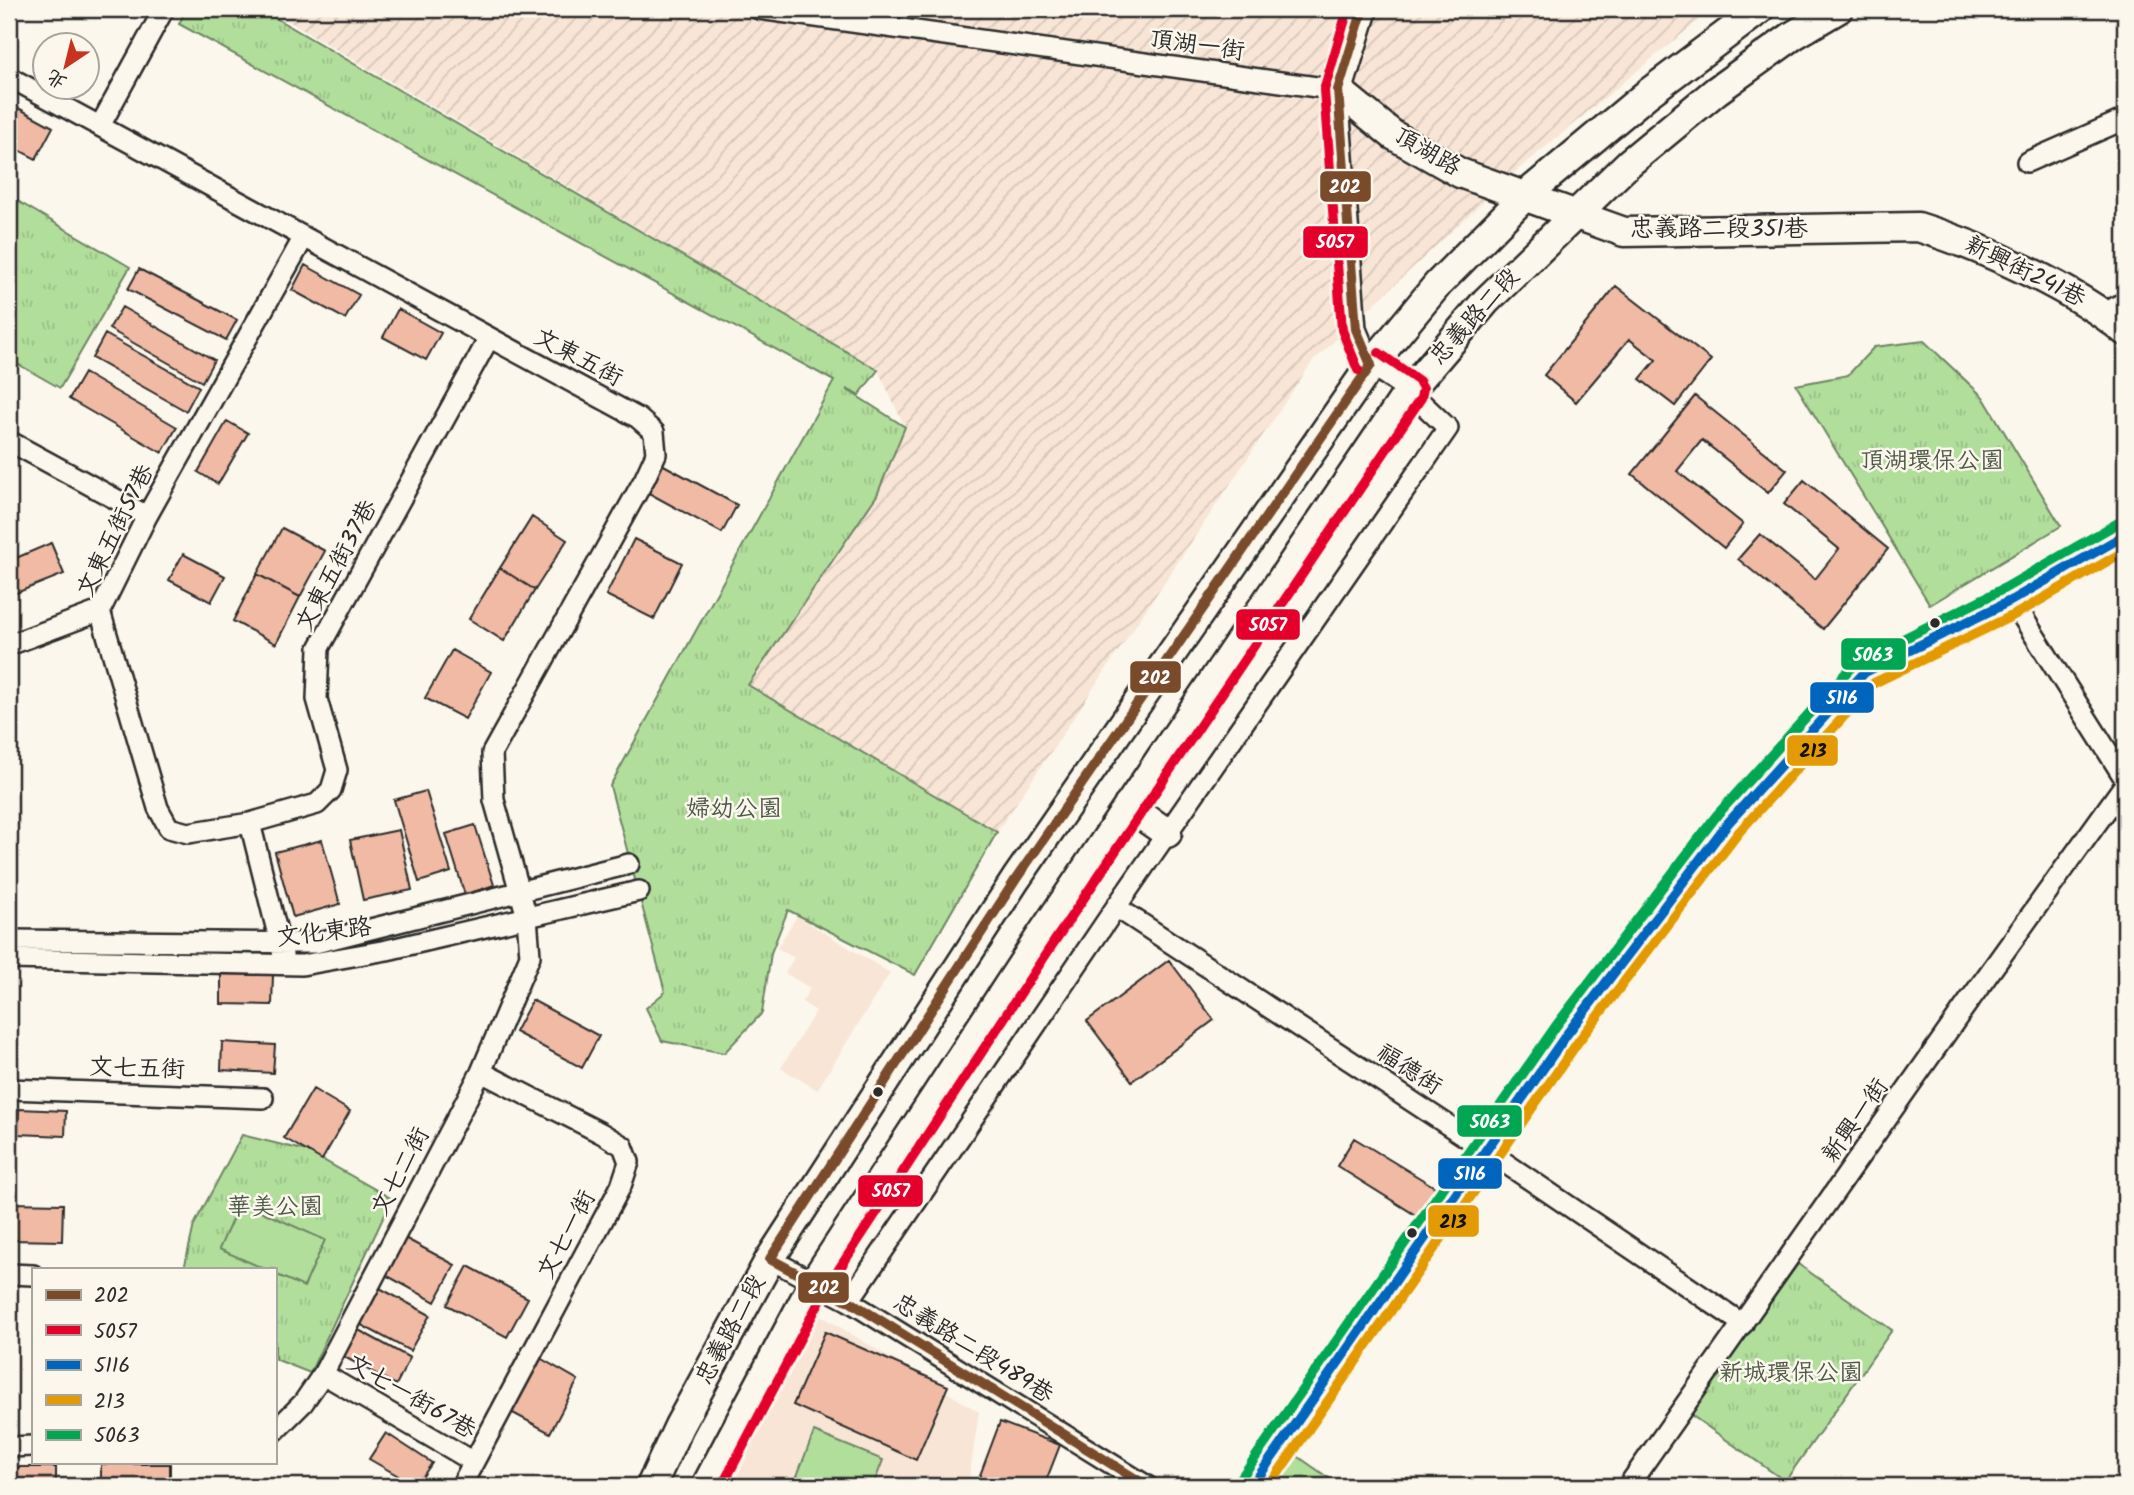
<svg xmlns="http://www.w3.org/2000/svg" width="2134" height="1495" font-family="Kalam,'LXGW WenKai TC',sans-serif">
<defs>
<pattern id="industrial-furrows" width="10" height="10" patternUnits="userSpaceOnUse" patternTransform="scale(1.75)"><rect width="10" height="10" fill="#f8e5d6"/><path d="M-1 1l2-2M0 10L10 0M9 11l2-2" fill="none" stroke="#d5c5b8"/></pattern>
<pattern id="park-tufts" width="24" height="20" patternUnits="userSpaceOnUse" patternTransform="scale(1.75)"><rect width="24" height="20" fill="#b2de9c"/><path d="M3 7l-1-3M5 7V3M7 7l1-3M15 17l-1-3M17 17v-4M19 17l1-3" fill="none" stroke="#99bf87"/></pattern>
</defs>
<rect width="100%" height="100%" fill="#fbf7ec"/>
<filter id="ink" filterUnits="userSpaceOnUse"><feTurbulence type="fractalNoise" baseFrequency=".0143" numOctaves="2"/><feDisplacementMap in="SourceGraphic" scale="14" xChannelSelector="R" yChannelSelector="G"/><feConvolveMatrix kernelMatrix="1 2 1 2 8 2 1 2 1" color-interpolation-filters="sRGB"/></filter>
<g filter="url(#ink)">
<!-- built -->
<path fill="#f8e5d6" d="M797,916L890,973L817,1090L781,1068L816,1011L802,1002L810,988L785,973L794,958L777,948Z
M815,1312L979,1412L968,1486H733Z"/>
<!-- industrial -->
<path fill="url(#industrial-furrows)" d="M268,9H1712L1515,172L1312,362L997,832L748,685L877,495L905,427L878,370Z"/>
<!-- park -->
<path fill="url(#park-tufts)" stroke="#6e8464" stroke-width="2" d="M186,9H260L878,370L859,395L846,389L905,427L877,495L748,685L997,832L915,975L788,910L771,953L762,1013L724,1053L662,1041L646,1008L665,992L610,786L834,381L179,24Z
M9,196L130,267L60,388L9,359Z
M1924,341L1983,397L2061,526L1930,605L1796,385L1848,375L1874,347Z
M242,1135L307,1151L392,1199L310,1373L275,1359V1269H184L194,1225Z
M1798,1264L1892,1330L1785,1481L1691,1415Z"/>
<!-- pitch -->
<path fill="#b2de9c" stroke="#6e8464" stroke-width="2" d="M240,1202L325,1240L304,1287L275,1274V1269H265L219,1249Z
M814,1432L883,1460L873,1486H823L797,1476Z
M1293,1453L1340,1486H1269Z"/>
<!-- building -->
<path fill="#f0baa4" stroke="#2b2b2b" stroke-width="2" d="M9,103L53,127L36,159L9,145Z
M305,265L359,295L345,319L292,290Z
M139,269L237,320L226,340L128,289Z
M1616,286L1711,360L1675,406L1640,379L1656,360L1629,339L1576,402L1544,375Z
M122,307L214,360L202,382L109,329Z
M398,309L441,333L426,360L383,337Z
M105,334L199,387L186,411L92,358Z
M84,373L177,427L162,453L69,399Z
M1695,396L1787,470L1768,493L1702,440L1677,471L1743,524L1724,548L1632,474Z
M227,421L248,433L218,484L198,472Z
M660,463L737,505L722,533L645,491Z
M1804,480L1888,549L1823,629L1738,559L1760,534L1815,579L1839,549L1784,504Z
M532,517L567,540L535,590L500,568Z
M282,528L325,551L300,597L257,574Z
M634,539L682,563L654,619L606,595Z
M51,543L64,574L11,595L9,561Z
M183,554L225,576L211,602L169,580Z
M500,568L535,590L504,641L469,619Z
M257,574L300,597L276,644L233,621Z
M452,650L491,672L465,719L425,698Z
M426,791L451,872L419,882L394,800Z
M475,825L494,885L465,895L446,834Z
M399,830L412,890L363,900L350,840Z
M322,840L340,904L293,917L275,852Z
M1169,960L1214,1020L1132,1081L1087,1021Z
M221,974L273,975L272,1005L221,1004Z
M532,1000L599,1036L582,1068L515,1032Z
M222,1042L275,1045L273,1073L221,1070Z
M313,1089L350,1111L322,1160L284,1138Z
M19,1109L66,1111L65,1136L18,1134Z
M1354,1138L1443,1192L1425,1221L1337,1166Z
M10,1203L63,1204L62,1241L10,1240Z
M401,1236L455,1265L435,1302L382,1273Z
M468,1266L528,1298L507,1337L447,1305Z
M374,1285L430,1315L410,1351L354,1321Z
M353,1327L410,1358L396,1385L339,1354Z
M825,1332L948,1386L916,1460L793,1405Z
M540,1358L578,1380L550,1433L511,1412Z
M1000,1422L1060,1445L1044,1486H976Z
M386,1433L432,1463L416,1486L369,1459Z
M101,1464H170V1486H101Z
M13,1467H56V1486H13Z"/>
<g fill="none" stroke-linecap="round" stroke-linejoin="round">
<!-- street casing -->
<g stroke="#2b2b2b" stroke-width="24">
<path id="street" d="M759,9L1338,90L1356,329L1371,365L1409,391L1448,428L1116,907L849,1301
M9,77L638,418L654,432L656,454L645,478L492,753L494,800L527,917L530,956L481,1072L323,1374L303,1403L275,1431
M100,126L164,9
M2027,162L2125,119
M304,237L147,516L100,611L158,808L169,828L188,833L250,823L317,804L331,790L337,770L317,699L319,648L489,338
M2113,308L2125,302
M9,441L147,516
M2012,600L2125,779
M9,645L100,611
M250,823L283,955
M1116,907L1486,1150L1743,1324
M9,940L315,943L629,864
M9,959L302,965L387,950L639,891
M9,1089L263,1098
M770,1259L849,1301L1147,1486
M9,1274L33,1275
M323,1374L474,1462
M9,1447L33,1446
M461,1486L621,1186L629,1162L623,1146L601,1133L481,1072
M1252,1486L1567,1034L1728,823L1865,672L2012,600L2125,535
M1628,1486L1964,1008L2125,784"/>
</g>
<!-- secondary casing -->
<g stroke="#2b2b2b" stroke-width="33">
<path id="secondary" d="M1363,9L1338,90L1393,135L1460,173L1624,232L1918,227C1981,246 2075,289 2125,331
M1128,806L1167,833
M651,1486L679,1426L770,1259L1016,879L1371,365L1438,284L1526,195L1647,94L1760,9
M706,1486L814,1282L1042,934L1409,391L1486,301L1629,163L1716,91L1794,35L1838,9"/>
</g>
<!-- street -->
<use href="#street" stroke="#fbf7ec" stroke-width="19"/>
<!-- secondary -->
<use href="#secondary" stroke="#fbf7ec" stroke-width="28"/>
<!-- bus-1 casing -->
<g stroke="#fbf7ec" stroke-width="16">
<path id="bus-1" d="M1363,9L1338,90L1356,329L1371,365
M1147,1486L849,1301L770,1259L1016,879L1371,365"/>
</g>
<!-- bus-2 casing -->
<g stroke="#fbf7ec" stroke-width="16">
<path id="bus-2" d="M1348,9L1324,90L1342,330L1358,370
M722,1486L826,1289L1054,942L1421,398L1423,388L1419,381L1379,353"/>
</g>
<!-- bus-3 casing -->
<g stroke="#fbf7ec" stroke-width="16">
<path id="bus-3" d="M1252,1486L1567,1034L1728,823L1865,672L2012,600L2125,535"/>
</g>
<!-- bus-4 casing -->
<g stroke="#fbf7ec" stroke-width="16">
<path id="bus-4" d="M1269,1486L1578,1042L1739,832L1874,683L2018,613L2125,551"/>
</g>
<!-- bus-5 casing -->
<g stroke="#fbf7ec" stroke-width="16">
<path id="bus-5" d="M1241,1478L1556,1026L1717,815L1855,663L2005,588L2118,523"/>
</g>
<!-- bus-1 -->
<use href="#bus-1" stroke="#7a4b2a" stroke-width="10"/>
<!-- bus-2 -->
<use href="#bus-2" stroke="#e4002b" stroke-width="10"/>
<!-- bus-3 -->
<use href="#bus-3" stroke="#0065bd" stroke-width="10"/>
<!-- bus-4 -->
<use href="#bus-4" stroke="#e39a04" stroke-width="10"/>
<!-- bus-5 -->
<use href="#bus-5" stroke="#00a651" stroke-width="10"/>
</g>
</g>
<!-- markers -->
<g fill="#2b2b2b" stroke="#fbf7ec" stroke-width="2.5">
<circle cx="1935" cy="623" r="6"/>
<circle cx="878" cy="1092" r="6"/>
<circle cx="1412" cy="1233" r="6"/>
</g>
<g text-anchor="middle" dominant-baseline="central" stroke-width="5" stroke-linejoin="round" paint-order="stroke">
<!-- street labels -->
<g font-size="24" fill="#2b2b2b" stroke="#fbf7ec">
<text transform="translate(1197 46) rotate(8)">頂湖一街</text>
<text transform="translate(1427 152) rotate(30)">頂湖路</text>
<text x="1719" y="229">忠義路二段351巷</text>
<text transform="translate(2025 272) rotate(26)">新興街241巷</text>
<text transform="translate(1475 317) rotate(-48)">忠義路二段</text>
<text transform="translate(578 358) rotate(28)">文東五街</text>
<text transform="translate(116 531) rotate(-64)">文東五街57巷</text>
<text transform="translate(337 566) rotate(-62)">文東五街37巷</text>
<text transform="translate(324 933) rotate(-7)">文化東路</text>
<text transform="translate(137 1069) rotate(2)">文七五街</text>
<text transform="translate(1409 1070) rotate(33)">福德街</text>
<text transform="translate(1856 1121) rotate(-55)">新興一街</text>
<text transform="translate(401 1172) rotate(-62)">文七二街</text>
<text transform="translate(567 1235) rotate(-62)">文七一街</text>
<text transform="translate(731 1330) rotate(-62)">忠義路二段</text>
<text transform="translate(973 1349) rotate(32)">忠義路二段489巷</text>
<text transform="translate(411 1397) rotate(30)">文七一街67巷</text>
</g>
<!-- park labels -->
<g font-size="24" fill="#4d5847" stroke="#fbf7ec">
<text x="1932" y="461">頂湖環保公園</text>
<text x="734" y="809">婦幼公園</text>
<text x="275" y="1207">華美公園</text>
<text x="1791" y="1373">新城環保公園</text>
</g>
</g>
<g stroke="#fbf7ec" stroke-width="2.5">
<rect x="1319" y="170" width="53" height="33" rx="7" fill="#7a4b2a"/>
<rect x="1302" y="225" width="67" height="34" rx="7" fill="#e4002b"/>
<rect x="1235" y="608" width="66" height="33" rx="7" fill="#e4002b"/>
<rect x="1840" y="637" width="67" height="34" rx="7" fill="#00a651"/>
<rect x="1129" y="660" width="53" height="34" rx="7" fill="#7a4b2a"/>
<rect x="1809" y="681" width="66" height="33" rx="7" fill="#0065bd"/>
<rect x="1786" y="734" width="53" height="33" rx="7" fill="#e39a04"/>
<rect x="1456" y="1104" width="67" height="34" rx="7" fill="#00a651"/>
<rect x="1437" y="1157" width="66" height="33" rx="7" fill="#0065bd"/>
<rect x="857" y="1174" width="67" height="34" rx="7" fill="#e4002b"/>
<rect x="1427" y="1204" width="53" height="34" rx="7" fill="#e39a04"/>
<rect x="797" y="1271" width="53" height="33" rx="7" fill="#7a4b2a"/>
</g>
<g font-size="19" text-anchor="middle" font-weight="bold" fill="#fff">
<text x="1345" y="193">202</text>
<text x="1335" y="248">5057</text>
<text x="1268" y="631">5057</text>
<text x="1873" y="661">5063</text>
<text x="1155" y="684">202</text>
<text x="1842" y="704">5116</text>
<text x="1490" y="1128">5063</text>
<text x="1470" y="1180">5116</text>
<text x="891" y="1197">5057</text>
<text x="824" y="1294">202</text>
</g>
<g font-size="19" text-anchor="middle" font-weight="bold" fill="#111">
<text x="1813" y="757">213</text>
<text x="1453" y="1228">213</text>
</g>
<!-- margin -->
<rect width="2134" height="1495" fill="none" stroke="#fbf7ec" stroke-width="35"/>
<rect x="18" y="18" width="2099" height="1460" fill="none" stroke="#2b2b2b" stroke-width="2.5" filter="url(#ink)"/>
<!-- legend -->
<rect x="32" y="1268" width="245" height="196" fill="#fbf7ec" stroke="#a8a59f" stroke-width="2"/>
<rect x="46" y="1290" width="35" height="10" fill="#7a4b2a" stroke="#a8a59f" stroke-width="2"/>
<text x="94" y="1302" font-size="21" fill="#2b2b2b">202</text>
<rect x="46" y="1325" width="35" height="10" fill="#e4002b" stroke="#a8a59f" stroke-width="2"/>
<text x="94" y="1338" font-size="21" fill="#2b2b2b">5057</text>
<rect x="46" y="1360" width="35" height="10" fill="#0065bd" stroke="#a8a59f" stroke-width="2"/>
<text x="94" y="1372" font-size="21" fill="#2b2b2b">5116</text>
<rect x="46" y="1395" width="35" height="10" fill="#e39a04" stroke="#a8a59f" stroke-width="2"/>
<text x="94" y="1408" font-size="21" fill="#2b2b2b">213</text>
<rect x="46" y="1430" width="35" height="10" fill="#00a651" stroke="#a8a59f" stroke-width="2"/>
<text x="94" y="1442" font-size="21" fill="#2b2b2b">5063</text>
<!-- north arrow -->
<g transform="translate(66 66) rotate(215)"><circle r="33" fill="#fbf7ec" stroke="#a8a59f" stroke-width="2"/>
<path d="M0-5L12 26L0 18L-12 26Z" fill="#c8321e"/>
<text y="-10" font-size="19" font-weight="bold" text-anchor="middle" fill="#2b2b2b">北</text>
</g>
</svg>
